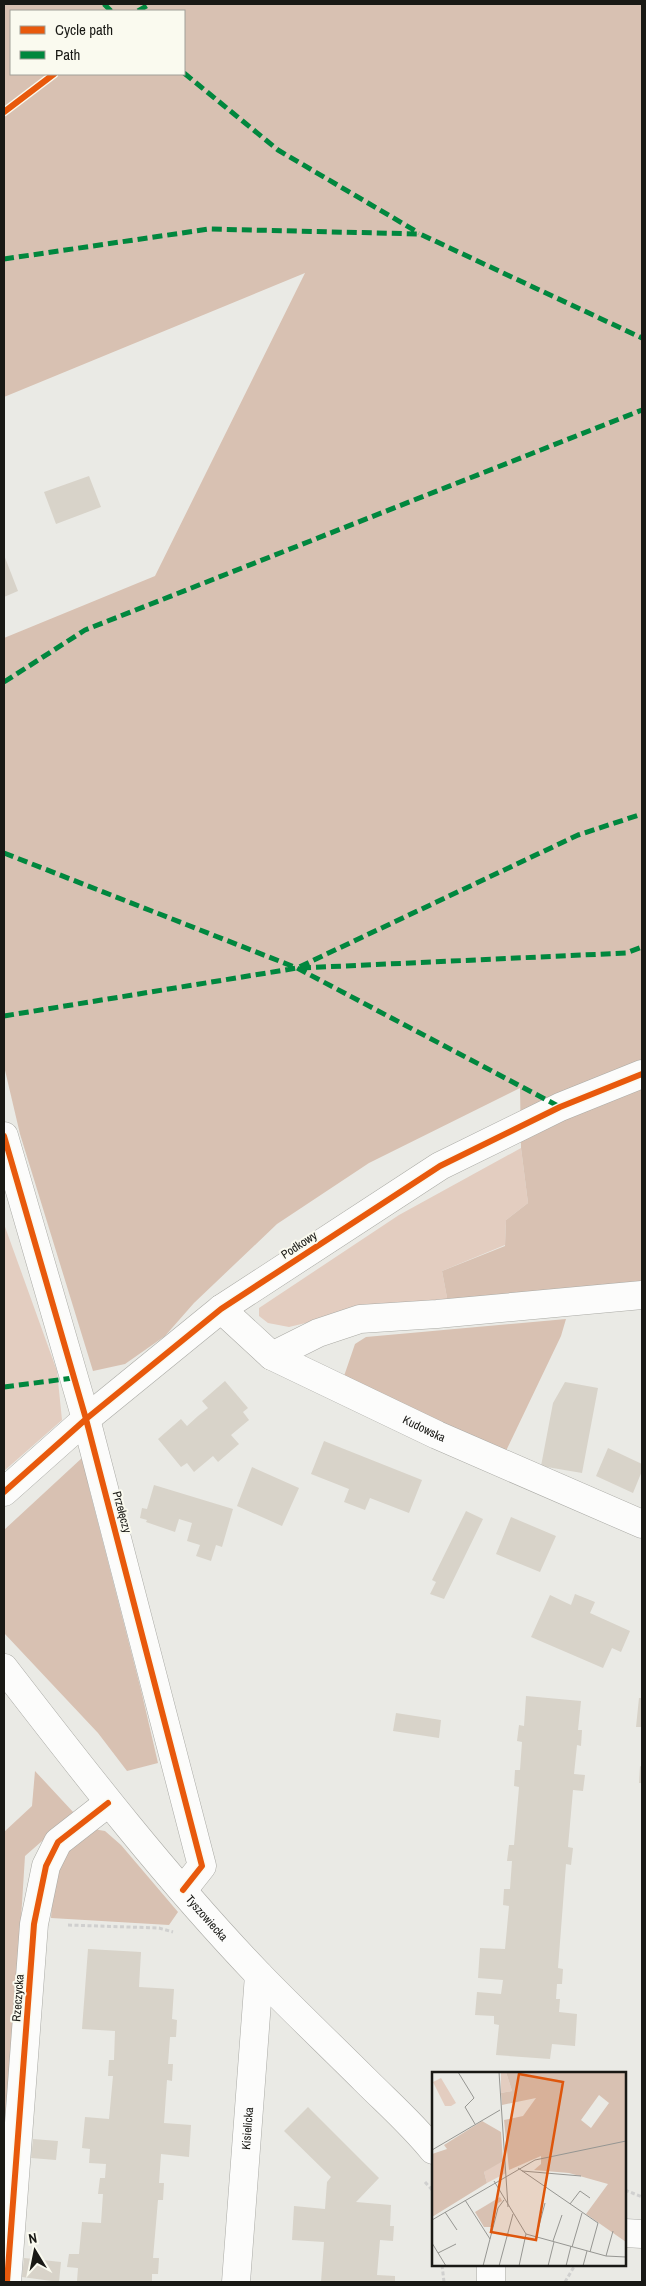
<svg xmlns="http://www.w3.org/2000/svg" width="646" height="2286" font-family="'Archivo Narrow',sans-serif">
<rect width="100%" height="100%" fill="#eaeae5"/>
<!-- green -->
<path fill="#e3cdc0" d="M521,1148L528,1203L506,1220L505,1245L442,1271L448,1303L331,1317L289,1327L268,1323L259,1316V1308L399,1215Z
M4,1224L57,1371L62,1420L4,1471Z"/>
<!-- forest -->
<path fill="#d8c1b2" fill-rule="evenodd" d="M4,4H642V1283L448,1303L442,1271L505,1246L506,1220L528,1203L521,1148L520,1088L369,1163L277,1224L194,1303L165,1336L125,1364L93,1371L20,1134L4,1066V638L155,576L305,273L4,397ZM11,11H184V74H11Z
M566,1319L561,1336L505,1453L343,1379L355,1344L366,1337Z
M83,1457L89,1488L141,1690L158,1763L127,1771L98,1733L4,1633V1530Z
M35,1771L74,1813L25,1856L4,2186V1832L32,1806Z
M93,1829L105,1831L121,1845L178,1912L169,1925L51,1918L54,1873L62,1851Z"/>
<!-- building -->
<path fill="#d8d3c9" d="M89,476L101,507L56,524L44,492Z
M4,555L18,591L4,597Z
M225,1381L248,1408L243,1412L249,1420L231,1435L239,1444L218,1462L213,1456L194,1472L187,1463L181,1467L158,1439L181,1419L187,1426L198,1416L208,1408L202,1401Z
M565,1382L598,1388L582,1473L541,1466L553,1403Z
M324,1441L422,1480L409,1513L370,1498L365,1510L344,1502L349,1489L311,1474Z
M608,1448L642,1464V1471L633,1493L596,1476Z
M252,1467L299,1488L282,1526L237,1506Z
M154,1485L233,1509L222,1547L216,1545L211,1561L196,1556L200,1545L187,1541L192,1523L179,1519L175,1532L146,1522L147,1520L140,1518L142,1508L147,1509Z
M466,1511L483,1519L444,1599L430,1594L436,1582L432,1580Z
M511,1517L556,1536L540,1572L496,1554Z
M575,1594L595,1602L590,1613L630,1631L621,1652L612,1648L603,1668L531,1637L550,1595L571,1605Z
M526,1696L581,1701L578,1730H582L581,1746L577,1745L574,1774L585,1775L583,1791L573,1790L568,1847L573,1848L571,1865L566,1864L558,1968L563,1969L562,1984H557L556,1999H560L559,2012L577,2014L575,2046L552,2044L550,2059L496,2055L499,2025L494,2024V2016L475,2015L477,1992L501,1994L503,1980L478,1978L480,1948L505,1949L509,1906L503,1905L504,1889H510L512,1861H507L509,1845H514L519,1787L514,1786L515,1770H520L522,1742L517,1741L519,1725L524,1726Z
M639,1698H642V1727H636Z
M396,1713L441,1720L439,1738L393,1731Z
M640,1766L642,1767V1783H639Z
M88,1949L141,1952L139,1987L174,1989L172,2019L177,2020L176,2037H170L168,2064H173L172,2081L167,2080L164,2123L191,2125L189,2157L161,2154L159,2183H164L163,2200H158L153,2258H159L158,2274H152V2282L77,2281L78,2268L67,2267L69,2254H79L82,2222L101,2223L103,2194H98L100,2178H105L106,2164L89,2163L90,2149L82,2148L85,2117L109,2119L113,2076H108L109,2060H114L115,2031L82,2029Z
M308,2107L379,2178L356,2202L391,2205L390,2226H394L393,2241L380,2240L377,2275L395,2276V2282H321L324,2242L292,2240L294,2206L325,2209L327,2182L331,2177L284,2131Z
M33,2139L58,2141L56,2160L31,2158Z
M24,2258L61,2262L59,2282L22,2277Z"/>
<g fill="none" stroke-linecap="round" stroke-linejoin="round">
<!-- minor casing -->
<g stroke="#aaaaa5" stroke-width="29">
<g id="minor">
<path d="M4,1136L86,1419L202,1866L183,1890"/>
<path id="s1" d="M221,1309L272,1356L437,1435L642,1524"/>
<path d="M272,1356L318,1333L360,1319L437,1314L642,1295"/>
<path d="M4,1492L86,1419L221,1309L440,1166L560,1107L642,1074"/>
<path id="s2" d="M4,1668C85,1773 167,1879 260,1976C294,2011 330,2045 365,2080C388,2103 412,2124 433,2150"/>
<path d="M625,2233L642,2234"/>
<path d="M7,2282L34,1924L46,1866L58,1842L108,1803"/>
<path id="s3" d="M236,2282L259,1975"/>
<path d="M491,2282V2265"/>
</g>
</g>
<!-- path -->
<path stroke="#d0d0cf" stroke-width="3" stroke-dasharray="4 2.5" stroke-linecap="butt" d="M68,1925L159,1928L173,1932
M425,2182L433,2191V2196
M625,2190L642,2197
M442,2265L444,2282
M565,2282L575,2265"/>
<!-- minor -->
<use href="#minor" stroke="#fcfcfb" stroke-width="28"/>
<!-- quiet -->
<path stroke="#00873e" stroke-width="5" stroke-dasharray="10 5" stroke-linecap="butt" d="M104,4L111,11
M138,11L150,4
M184,73L278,150L419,233
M4,259L209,229L420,234L642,338
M4,682L85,630L642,410
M4,853L297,968L560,1107
M301,968L626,953L642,947
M4,1016L297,968L578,835L642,814
M4,1387L73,1378"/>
<!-- cycleway casing -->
<g stroke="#fafaef" stroke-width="9">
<path id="cycleway" d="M4,112L54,74
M4,1136L86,1419L202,1866L183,1890
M4,1492L86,1419L221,1309L440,1166L560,1107L642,1074
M7,2282L34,1924L46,1866L58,1842L108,1803"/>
</g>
<!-- cycleway -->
<use href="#cycleway" stroke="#e8590c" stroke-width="6"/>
</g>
<g text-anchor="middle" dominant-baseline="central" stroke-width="4" stroke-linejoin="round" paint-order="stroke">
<!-- street labels -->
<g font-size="12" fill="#191915" stroke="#fafaef">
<text transform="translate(299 1245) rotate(-33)">Podkowy</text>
<text stroke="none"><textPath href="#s1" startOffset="238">Kudowska</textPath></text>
<text transform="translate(122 1512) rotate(75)">Przełęczy</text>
<text stroke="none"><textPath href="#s2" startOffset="322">Tyszowiecka</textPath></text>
<text transform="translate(18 1998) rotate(-86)">Rzeczycka</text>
<text stroke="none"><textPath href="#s3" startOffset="154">Kisielicka</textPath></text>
</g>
</g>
<!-- overview -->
<g transform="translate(432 2072)">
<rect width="194" height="194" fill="#eaeae5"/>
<path d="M69,0H74L80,19L69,21ZM9,6L24,31L19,34H13L1,10ZM72,86L74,101L55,111L52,100Z" fill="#e3cdc0"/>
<path d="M74,0H194V170L154,142L176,112L137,101L102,98L109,92V84L77,98L72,48L91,44L104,26L70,33L69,21L80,19ZM167,23L177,31L159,56L149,48ZM50,49L69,60L71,89L52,100L55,111L0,145V82L15,77L12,73ZM68,125L70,129L66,131L60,155H52L43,140Z" fill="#d8c1b2" fill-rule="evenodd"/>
<path fill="none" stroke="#969692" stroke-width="1" d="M26,0L42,26L33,35L43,52M67,0L76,135M0,78L68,38M86,96L166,151L158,180M90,99L149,104M62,109L94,162L174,184L194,185M33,128L58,167M138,132L148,119L158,126M13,140L25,158M0,148L103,88L194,69M104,165L113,131M121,169L130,143M0,171L14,194M140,175L150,141M6,181L24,172M174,184L181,159M51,194L66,136L72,128M67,194L81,142M87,194L94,162M116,194L122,170M134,194L139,174M151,194L155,179"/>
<path fill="#de560c" fill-opacity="0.15" stroke="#de560c" stroke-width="2.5" d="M87,2L131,10L104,168L59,160Z"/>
<rect width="194" height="194" fill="none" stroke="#191915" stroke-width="2.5"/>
</g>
<!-- border -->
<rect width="646" height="2286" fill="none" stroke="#191915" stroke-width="10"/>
<!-- legend -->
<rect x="10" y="10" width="175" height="65" fill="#fafaef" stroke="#a0a098"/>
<rect x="20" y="26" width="25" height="8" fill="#e8590c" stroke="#a0a098"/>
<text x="55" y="35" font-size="15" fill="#191915">Cycle path</text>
<rect x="20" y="51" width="25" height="8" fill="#00873e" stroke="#a0a098"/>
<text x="55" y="60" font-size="15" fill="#191915">Path</text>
<!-- north arrow -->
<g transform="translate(35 2251) rotate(350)" stroke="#fafaef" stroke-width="4" paint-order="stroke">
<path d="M0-4L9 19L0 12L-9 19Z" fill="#191915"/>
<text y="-8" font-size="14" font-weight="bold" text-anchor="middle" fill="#191915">N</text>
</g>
</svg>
